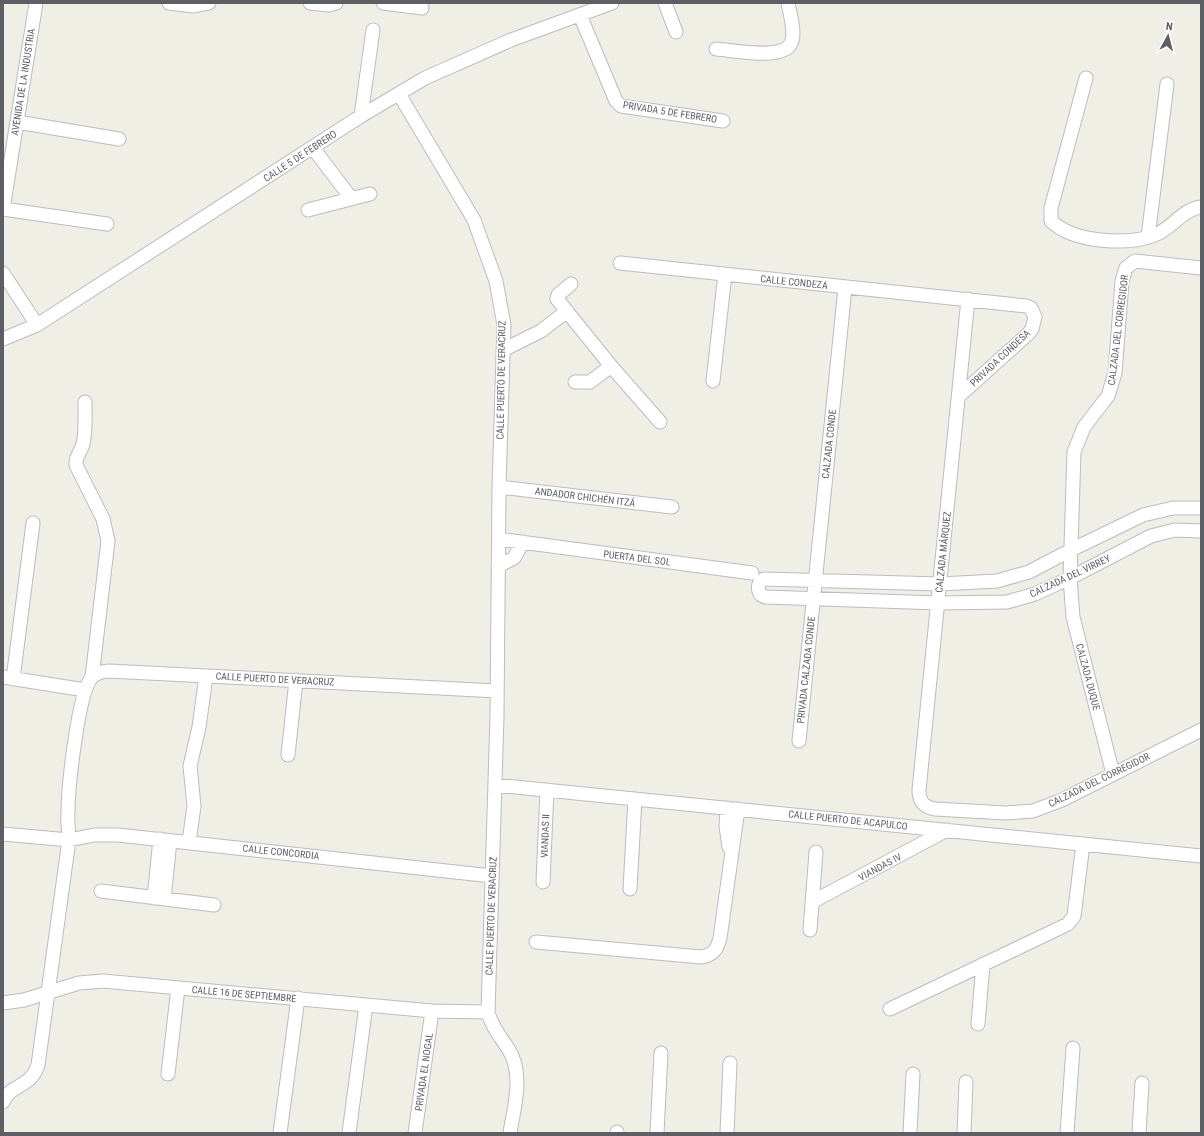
<svg xmlns="http://www.w3.org/2000/svg" width="1204" height="1136" font-family="'Roboto Condensed',sans-serif">
<rect width="100%" height="100%" fill="#efefe6"/>
<g fill="none" stroke-linecap="round" stroke-linejoin="round">
<!-- minor casing -->
<g stroke="#babcc1" stroke-width="15">
<path id="minor" d="M169,3L194,6L209,3
M310,3L329,5L336,3
M383,3L422,8
M665,3L676,32
M580,15L616,101L621,106L723,121
M716,49C733,50 783,61 791,43C796,33 790,14 788,3
M1086,78L1051,208V221C1074,243 1130,246 1157,234C1173,227 1183,209 1201,207
M399,94L474,220L496,281L504,325L499,487L497,716L488,1012C492,1028 501,1037 509,1050C524,1075 514,1107 510,1133
M361,116L373,30
M17,122L119,139
M313,148L351,198
M3,209L36,3
M3,209L107,224
M308,210L370,194
M1148,237L1167,84
M620,263L1026,306L1031,308L1035,317L1032,329L1028,334L959,396
M3,273L37,325
M571,284L558,295L557,299L611,366L660,422
M968,299L919,790C919,802 924,807 935,809L1006,813L1033,811L1062,800L1201,730
M3,339L37,325L361,116L425,78L511,40L612,3
M503,350L541,331L567,311
M713,381L725,274
M575,382H590L611,366
M85,402C85,416 86,431 83,444C81,452 75,456 76,465L103,519L108,541L92,677
M499,487L672,507
M1201,508H1173L1143,515L1071,550L1029,572L997,581L940,584L764,579C758,582 757,588 760,594L765,597L938,603L1007,602L1035,594L1070,578L1151,536L1175,530L1201,531
M499,539L752,573
M498,566L514,558L523,542
M3,677L85,690
M13,679L33,523
M799,741L845,288
M288,755L296,680
M1113,774L1073,617L1070,578L1074,452L1084,427L1108,396L1115,373L1122,281L1126,268L1135,261L1201,268
M495,785L1201,856
M727,808L726,826L729,847
M3,834L69,840L94,835H118L492,876
M189,842L194,806L190,766L199,727L206,676
M543,882L547,790
M630,889L635,799
M101,891L214,905
M154,898L160,839
M164,899L170,841
M812,902L947,830
M810,930L816,852
M536,942L701,957C713,955 717,950 720,938L738,809
M3,1003L24,1000L79,983L103,981L432,1011L488,1012
M890,1009L1068,924L1074,916L1083,844
M978,1024L983,964
M168,1074L178,988
M3,1102C10,1084 31,1088 38,1065L69,840C69,830 67,821 68,812C68,789 78,692 92,677C96,673 104,671 109,671L497,691
M280,1133L298,998
M349,1133L366,1005
M415,1133L432,1011
M617,1133V1132
M657,1133L661,1053
M727,1133L730,1063
M910,1133L913,1074
M964,1133L966,1082
M1067,1133L1073,1048
M1139,1133L1142,1083"/>
</g>
<!-- minor -->
<use href="#minor" stroke="#fff" stroke-width="13"/>
</g>
<g text-anchor="middle" dominant-baseline="central" stroke-width="3" stroke-linejoin="round" paint-order="stroke">
<!-- street labels -->
<g font-size="10" fill="#5d5f65" stroke="#fff">
<text transform="translate(23 82) rotate(-81)">AVENIDA DE LA INDUSTRIA</text>
<text transform="translate(670 112) rotate(9)">PRIVADA 5 DE FEBRERO</text>
<text transform="translate(300 156) rotate(-33)">CALLE 5 DE FEBRERO</text>
<text transform="translate(794 282) rotate(6)">CALLE CONDEZA</text>
<text transform="translate(1118 330) rotate(-83)">CALZADA DEL CORREGIDOR</text>
<text transform="translate(1000 358) rotate(-43)">PRIVADA CONDESA</text>
<text transform="translate(501 380) rotate(-89)">CALLE PUERTO DE VERACRUZ</text>
<text transform="translate(829 444) rotate(-84)">CALZADA CONDE</text>
<text transform="translate(585 497) rotate(7)">ANDADOR CHICHÉN ITZÁ</text>
<text transform="translate(943 552) rotate(-84)">CALZADA MÁRQUEZ</text>
<text transform="translate(637 558) rotate(7)">PUERTA DEL SOL</text>
<text transform="translate(1070 576) rotate(-25)">CALZADA DEL VIRREY</text>
<text transform="translate(806 670) rotate(-84)">PRIVADA CALZADA CONDE</text>
<text transform="translate(1088 677) rotate(75)">CALZADA DUQUE</text>
<text transform="translate(275 679) rotate(3)">CALLE PUERTO DE VERACRUZ</text>
<text transform="translate(1099 780) rotate(-26)">CALZADA DEL CORREGIDOR</text>
<text transform="translate(848 820) rotate(6)">CALLE PUERTO DE ACAPULCO</text>
<text transform="translate(545 836) rotate(-88)">VIANDAS II</text>
<text transform="translate(281 852) rotate(6)">CALLE CONCORDIA</text>
<text transform="translate(880 867) rotate(-28)">VIANDAS IV</text>
<text transform="translate(491 916) rotate(-88)">CALLE PUERTO DE VERACRUZ</text>
<text transform="translate(244 994) rotate(5)">CALLE 16 DE SEPTIEMBRE</text>
<text transform="translate(424 1072) rotate(-82)">PRIVADA EL NOGAL</text>
</g>
</g>
<!-- border -->
<rect width="1204" height="1136" fill="none" stroke="#5d5f65" stroke-width="8"/>
<!-- north arrow -->
<g transform="translate(1168 36) rotate(7)" stroke="#ffffff" stroke-width="3" paint-order="stroke">
<path d="M0-3L7 15L0 10L-7 15Z" fill="#5d5f65"/>
<text y="-6" font-size="11" font-weight="bold" text-anchor="middle" fill="#5d5f65">N</text>
</g>
</svg>
